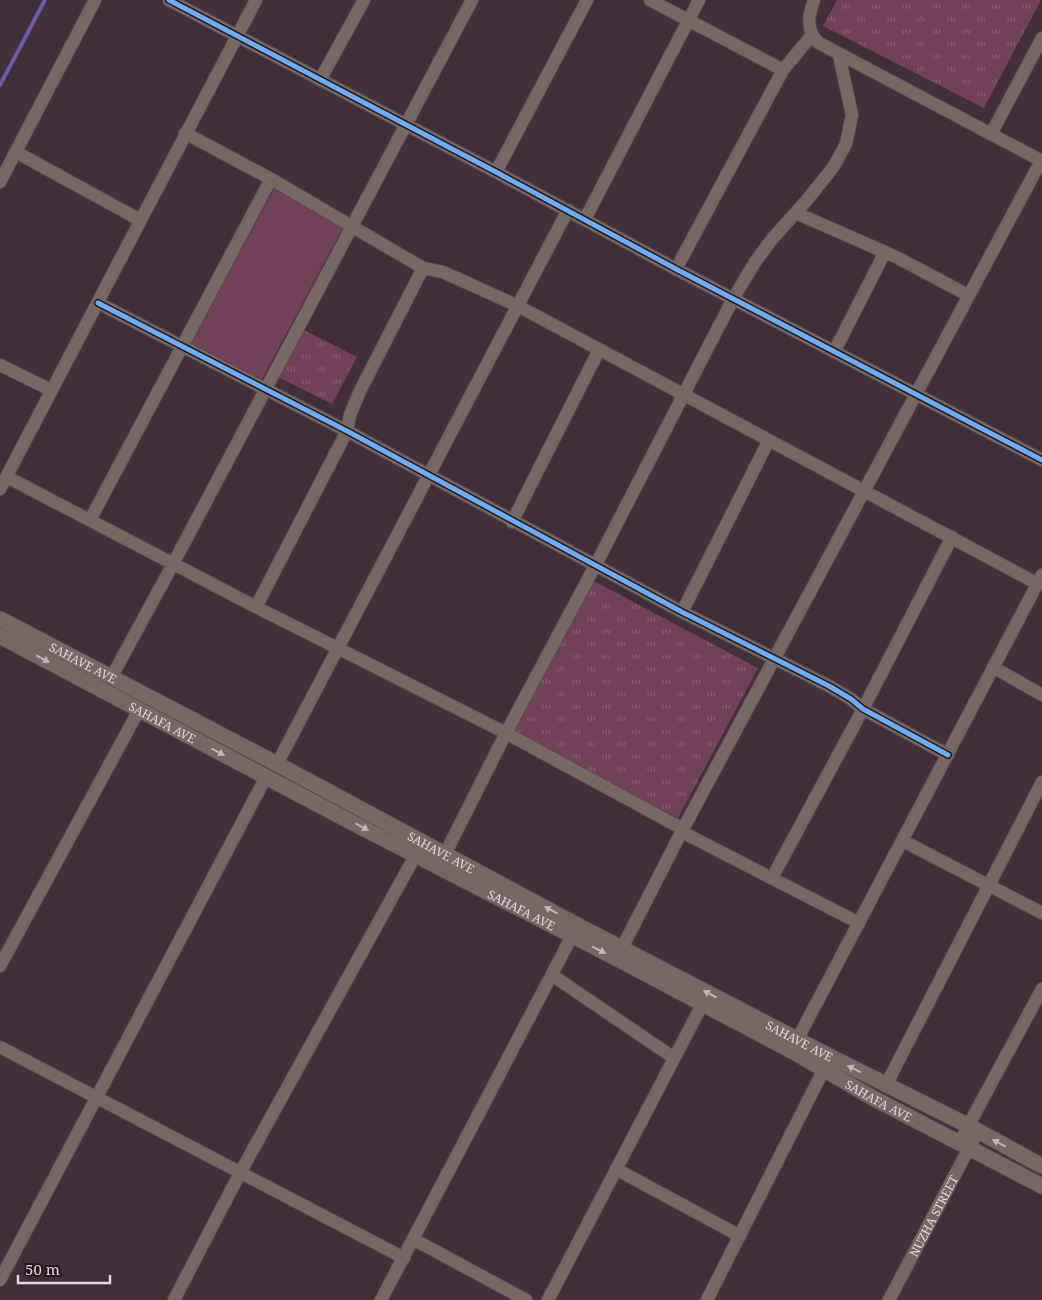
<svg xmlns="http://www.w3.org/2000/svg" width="1042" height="1300" font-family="'Noto Serif',serif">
<defs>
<pattern id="grass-tufts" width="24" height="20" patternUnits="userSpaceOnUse" patternTransform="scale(1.25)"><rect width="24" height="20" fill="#714059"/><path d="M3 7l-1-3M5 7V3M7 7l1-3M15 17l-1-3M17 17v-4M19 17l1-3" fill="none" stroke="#855b70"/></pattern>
</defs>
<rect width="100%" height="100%" fill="#413039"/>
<!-- grass -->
<path fill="url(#grass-tufts)" d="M837,0H1041L984,108L823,26Z
M302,329L357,357L332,404L278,377Z
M592,580L758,668L678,818L512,733Z"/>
<!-- pitch -->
<path fill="#714059" d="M274,189L344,226L261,381L191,343Z"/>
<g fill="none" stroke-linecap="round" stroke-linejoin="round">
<!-- stream -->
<path stroke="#6a5ca8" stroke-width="4" d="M0,85L45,0"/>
<!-- minor casing -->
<g stroke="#5a4c53" stroke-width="14">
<g id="minor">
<path d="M169,0L496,172L676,269L1042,460"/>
<path d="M650,0L783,70"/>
<path d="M814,0C808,16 806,31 819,43L1042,161"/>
<path d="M320,80L364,0"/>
<path d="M185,133L271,179L423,268L443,272L518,306L1038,584"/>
<path d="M991,134L1042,38"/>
<path d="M16,152L140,220"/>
<path d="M496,172L587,0"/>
<path d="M0,182L95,0"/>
<path d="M796,213L896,257L968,295"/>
<path d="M585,219L699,0"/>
<path d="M676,269L783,70L812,35"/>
<path d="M98,303L347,431L682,612L829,686L851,699L863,709L948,755"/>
<path d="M834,352L885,252"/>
<path d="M0,365L51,390"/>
<path d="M7,477L256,607L506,733L683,829"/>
<path d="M0,489L256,0"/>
<path d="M90,520L271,179"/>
<path d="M512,522L599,350"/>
<path d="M256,607L347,431L350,415L360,391L423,268"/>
<path d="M682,612L769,440"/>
<path d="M993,667L1042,695"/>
<path d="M111,678L173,564L472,0"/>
<path d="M277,764L568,210"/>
<path d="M682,832L859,923"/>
<path d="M903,841L1042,913"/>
<path d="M441,862L506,733L595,566L733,299L755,262L773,238L807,200L834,166L846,144L852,115L839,55"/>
<path d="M772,878L863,709L952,537"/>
<path d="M622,948L683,829L1041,161"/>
<path d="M0,966L139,710"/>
<path d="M552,975L674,1058"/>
<path d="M797,1040L1042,575"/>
<path d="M0,1047L404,1258"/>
<path d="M886,1085L1042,782"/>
<path d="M959,1143L1042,989"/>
<path d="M616,1169L740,1236"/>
<path d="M413,1239L526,1300"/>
<path d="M0,1280L266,777"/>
<path d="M174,1300L240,1173L420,847"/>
<path d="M381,1300L572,936"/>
<path d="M548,1300L702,1005"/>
<path d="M707,1300L824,1069"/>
<path id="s1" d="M889,1300L978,1131"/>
</g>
</g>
<!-- major casing -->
<g stroke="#5a4c53" stroke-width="17">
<g id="major">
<path id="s2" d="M0,619L277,764L577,925L833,1058L969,1126L1042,1166"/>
<path id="s3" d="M0,636L355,824L616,958L790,1050L875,1099L1042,1186"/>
</g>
</g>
<!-- minor -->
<use href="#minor" stroke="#766964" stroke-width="12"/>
<!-- major -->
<use href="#major" stroke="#796764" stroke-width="15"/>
<!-- cycleway casing -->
<g stroke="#26171e" stroke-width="8">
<path id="cycleway" d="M169,0L496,172L676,269L1042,460
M98,303L347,431L682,612L829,686L851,699L863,709L948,755"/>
</g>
<!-- cycleway -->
<use href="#cycleway" stroke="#6dadf4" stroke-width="5"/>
</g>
<!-- one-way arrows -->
<defs><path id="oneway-solid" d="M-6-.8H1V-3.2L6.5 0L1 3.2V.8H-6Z" transform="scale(1.25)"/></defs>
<g fill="#c7b3b9">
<use href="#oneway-solid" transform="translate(43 659) rotate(28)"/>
<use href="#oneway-solid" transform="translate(218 752) rotate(28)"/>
<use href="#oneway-solid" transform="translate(362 827) rotate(28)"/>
<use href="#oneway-solid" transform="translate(551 910) rotate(-152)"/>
<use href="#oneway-solid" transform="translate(599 950) rotate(26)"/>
<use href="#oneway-solid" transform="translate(710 994) rotate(-152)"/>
<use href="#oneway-solid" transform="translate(854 1069) rotate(-153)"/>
<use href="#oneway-solid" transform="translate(999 1143) rotate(-152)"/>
</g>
<g text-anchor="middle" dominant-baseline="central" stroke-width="4" stroke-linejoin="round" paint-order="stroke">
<!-- street labels -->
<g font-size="12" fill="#e9d3dd" stroke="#26171e">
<text stroke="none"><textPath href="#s2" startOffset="94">SAHAVE AVE</textPath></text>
<text stroke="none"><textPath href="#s3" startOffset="184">SAHAFA AVE</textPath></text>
<text stroke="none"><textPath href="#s2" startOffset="499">SAHAVE AVE</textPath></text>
<text stroke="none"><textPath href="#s3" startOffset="589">SAHAFA AVE</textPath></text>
<text stroke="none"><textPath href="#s2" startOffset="904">SAHAVE AVE</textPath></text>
<text stroke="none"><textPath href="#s3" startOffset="994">SAHAFA AVE</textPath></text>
<text stroke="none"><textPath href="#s1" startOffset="95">NUZHA STREET</textPath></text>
</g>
</g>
<!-- scale -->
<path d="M18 1275v8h92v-8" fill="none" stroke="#e9d3dd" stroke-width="2.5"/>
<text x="25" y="1275" font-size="15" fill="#e9d3dd" stroke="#26171e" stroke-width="4" paint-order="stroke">50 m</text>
</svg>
